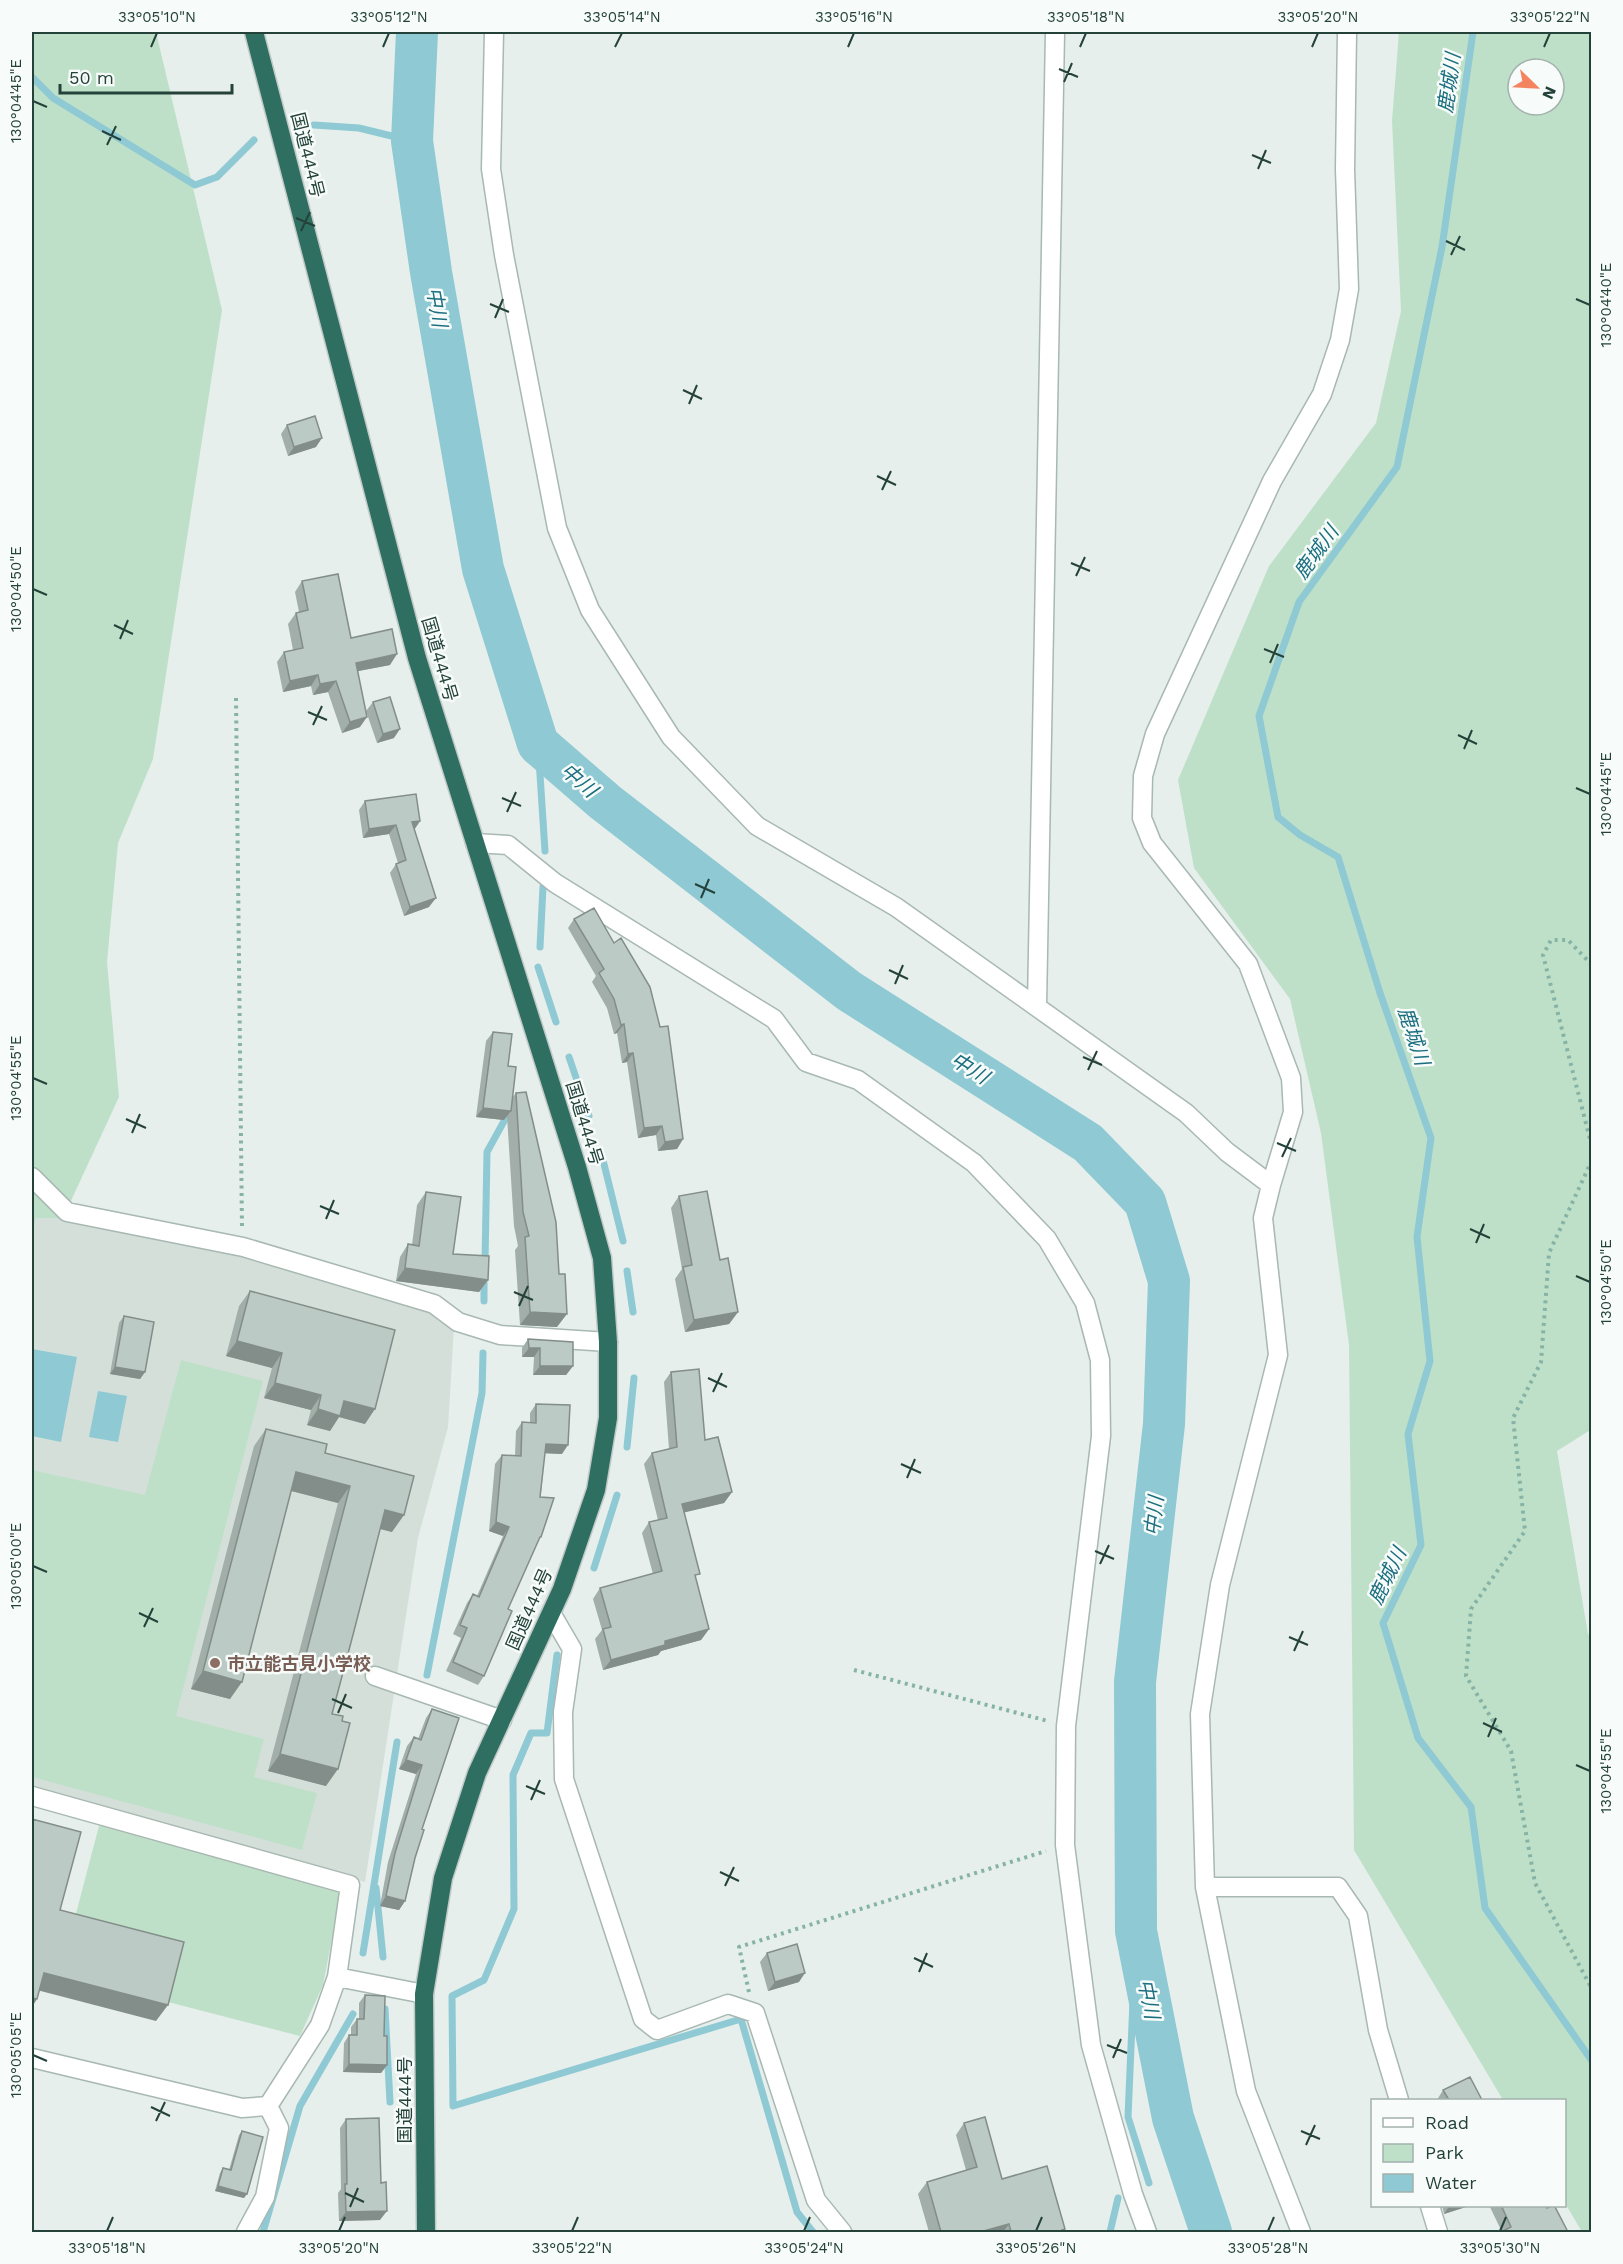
<svg xmlns="http://www.w3.org/2000/svg" width="1623" height="2264" font-family="'Work Sans','Noto Sans JP',sans-serif">
<rect width="100%" height="100%" fill="#e6efeb"/>
<!-- built -->
<path fill="#d4dfda" d="M36,1218H63L229,1248L429,1306L454,1327L448,1427L418,1538L365,1882L32,1789V1237Z"/>
<!-- green -->
<path fill="#bfe0c8" fill-rule="evenodd" d="M32,32H156L222,310L153,759L118,843L107,962L119,1097L63,1218H36L32,1237Z
M1399,32H1591L1592,1429L1557,1451L1588,1634L1592,1638L1591,2232H1582L1565,2203L1564,2100H1503L1354,1850L1349,1345L1321,1133L1290,999L1194,868L1178,780L1269,566L1376,423L1401,311L1392,121ZM1518,69H1554V105H1518Z
M181,1360L263,1381L176,1716L264,1739L254,1777L317,1793L302,1850L32,1777V1470L145,1495Z
M100,1822L341,1891L323,1985L300,2036L168,2002L73,1925Z"/>
<!-- water -->
<path fill="#8ec9d4" d="M32,1349L77,1357L61,1442L32,1436Z
M98,1391L127,1396L118,1442L89,1437Z"/>
<g fill="none" stroke-linecap="round" stroke-linejoin="round">
<!-- stream -->
<path stroke="#8ec9d4" stroke-width="7" d="M1473,32L1442,247L1397,467L1299,602L1259,716L1278,817L1300,835L1338,857L1380,993L1431,1138L1417,1237L1430,1361L1408,1434L1421,1545L1383,1623L1418,1738L1471,1807L1485,1908L1592,2061
M32,77L53,98L195,185L217,177L254,140
M314,125L359,128L412,141
M538,744L545,851
M540,947L543,887
M538,967L556,1022
M569,1057L589,1116
M601,1152L623,1241
M485,1262L487,1152L508,1114
M627,1271L633,1312
M484,1301V1276
M627,1447L634,1378
M594,1568L617,1495
M557,1655L547,1733H531L513,1775L514,1909L484,1980L452,1996L453,2106L741,2019L797,2212L813,2232
M427,1675L482,1393L483,1353
M376,1888L383,1957
M1136,1931L1128,2117L1149,2183
M363,1953L397,1742
M385,2009L390,2102
M263,2232L300,2106L353,2014
M1110,2232L1118,2198"/>
<!-- river -->
<path stroke="#8ec9d4" stroke-width="42" d="M417,32L412,141L431,272L483,569L538,744L605,802L849,991L1088,1143L1145,1202L1169,1281L1164,1424L1135,1682L1136,1931L1173,2118L1211,2232"/>
<!-- street casing -->
<g stroke="#a8b8b2" stroke-width="21">
<path id="street" d="M494,32L491,169L504,255L557,528L590,610L671,737L757,826L896,907L1186,1113L1227,1152L1271,1185L1263,1218L1278,1355L1220,1585L1200,1714L1205,1887L1246,2091L1301,2232
M475,843L508,845L555,883L774,1019L806,1062L858,1080L974,1163L1047,1239L1085,1303L1100,1360L1101,1436L1066,1726L1065,1845L1091,2045L1133,2194L1147,2232
M1037,1006L1055,32
M32,1177L67,1212L243,1247L434,1304L458,1322L500,1335L608,1342
M1271,1185L1293,1112L1291,1078L1248,964L1152,843L1142,818L1143,776L1155,734L1272,481L1322,394L1340,340L1349,289L1345,169L1347,32
M551,1613L572,1649L563,1712L564,1779L643,2019L657,2030L728,2004L755,2013L816,2200L842,2232
M375,1676L502,1720
M32,1796L350,1885L337,1977
M1205,1887H1338L1358,1916L1378,2030L1399,2100
M32,2058L242,2108L268,2106L320,2025L337,1977L424,1994
M1430,2206L1438,2232
M246,2232L265,2197L279,2128L268,2106"/>
</g>
<!-- highway casing -->
<g stroke="#c2cac8" stroke-width="21">
<path id="highway" d="M254,32L417,658L577,1167L602,1258L608,1342V1418L596,1490L562,1589L477,1773L443,1878L424,1994L426,2232"/>
</g>
<!-- path -->
<path stroke="#86b3a5" stroke-width="4" stroke-dasharray="3 4.5" stroke-linecap="butt" d="M236,698L242,1228
M1592,965L1568,940H1551L1543,955L1592,1147
M1592,1160L1549,1253L1541,1362L1513,1418L1525,1531L1471,1609L1466,1676L1511,1751L1535,1883L1592,1989
M854,1670L1048,1721
M749,1992L739,1947L1046,1851"/>
<!-- street -->
<use href="#street" stroke="#fff" stroke-width="18"/>
<!-- highway -->
<use href="#highway" stroke="#2f6f62" stroke-width="18"/>
</g>
<!-- wall -->
<path fill="#a1aea9" d="M287,425L316,447L288,456L281,434Z
M302,581L351,638L390,665L358,671L360,727L342,733L328,692L313,695L311,686L283,692L277,662L284,652L293,650L288,624L296,613L299,612L295,592Z
M373,702L394,738L377,743L366,711Z
M365,801L420,821L414,830L429,907L404,916L390,873L396,864L398,863L389,834L363,838L359,810Z
M594,908L683,1139L677,1149L658,1151L656,1135L638,1138L627,1062L622,1063L617,1033L614,1034L607,1008L592,982L596,976L568,928L574,919Z
M493,1032L508,1066L512,1098L516,1093L557,1327L520,1325L515,1250L518,1246L514,1226L507,1116L504,1120L476,1117L486,1041Z
M426,1192L453,1254L488,1280L479,1292L396,1281L400,1257L408,1244L412,1245L417,1205Z
M679,1196L720,1260L738,1312L729,1324L685,1332L675,1279L682,1269L671,1208Z
M250,1291L365,1424L339,1417L330,1431L307,1425L311,1410L264,1398L272,1368L226,1356L239,1306Z
M124,1316L145,1372L140,1379L110,1374L119,1323Z
M528,1339L573,1366L566,1375H533L534,1357H522V1348Z
M671,1372L732,1492L724,1503L684,1512L696,1580L709,1629L701,1640L661,1651L658,1655L603,1670L595,1639L602,1630L593,1599L600,1588L653,1574L642,1533L649,1522L658,1520L644,1464L652,1453L669,1449L664,1382Z
M536,1404L562,1454L545,1453L536,1544L508,1609L484,1676L478,1685L446,1671L461,1638L453,1634L467,1603L473,1594L477,1596L503,1536L489,1531L495,1464L502,1455L515,1456L516,1431L522,1422L530,1423V1413Z
M266,1429L325,1453L392,1532L380,1529L332,1714L326,1786L268,1771L338,1503L291,1491L230,1699L191,1689L254,1446Z
M432,1709L422,1829L405,1901L399,1910L380,1906L388,1862L416,1774L399,1769L407,1746L414,1737L418,1739L426,1718Z
M767,1953L799,1982L768,1991L760,1962Z
M365,1995L384,2036L387,2065L381,2073L343,2072L344,2043L349,2035H351V2027L357,2019H359V2003Z
M1443,2090L1482,2100H1437Z
M346,2119L381,2183L380,2220L339,2221L338,2193L341,2189L340,2128Z
M964,2123L1002,2179L1065,2229L1063,2232H929L918,2194L927,2182L966,2170L956,2135Z
M242,2131L244,2198L215,2191L220,2173L223,2168L229,2170L239,2135Z
M1442,2205H1472L1444,2214Z
M1489,2205H1546L1568,2232H1502Z"/>
<!-- shaded-wall -->
<path fill="#838d89" d="M322,438L316,447L288,456L294,447Z
M397,654L390,665L348,673L356,663Z
M318,675L311,686L283,692L290,681Z
M336,681L328,692L313,695L320,684Z
M367,717L360,727L342,733L350,722Z
M400,729L394,738L377,743L383,734Z
M420,821L414,830L412,822Z
M396,825L389,834L363,838L369,829Z
M436,898L429,907L404,916L410,907Z
M624,1024L617,1033L614,1034L621,1025Z
M633,1053L627,1062L622,1063L628,1054Z
M483,1108L511,1111L504,1120L476,1117Z
M662,1126L656,1135L638,1138L644,1128Z
M683,1139L677,1149L658,1151L665,1142Z
M405,1268L488,1280L479,1292L396,1281Z
M530,1312L567,1314L557,1327L520,1325Z
M738,1312L729,1324L685,1332L694,1320Z
M237,1341L282,1353L272,1368L226,1356Z
M529,1348H540L534,1357H522Z
M540,1366H573L566,1375H533Z
M115,1367L145,1372L140,1379L110,1374Z
M275,1383L321,1395L311,1410L264,1398Z
M344,1401L375,1409L365,1424L339,1417L330,1431L307,1425L318,1409Z
M546,1444L568,1445L562,1454L539,1453Z
M296,1472L350,1486L338,1503L284,1489Z
M732,1492L724,1503L674,1515L682,1504Z
M385,1510L404,1515L392,1532L373,1527Z
M496,1522L509,1527L503,1536L489,1531Z
M709,1629L701,1640L661,1651L658,1655L603,1670L611,1660L665,1641Z
M203,1671L242,1682L230,1699L191,1689Z
M280,1754L338,1769L326,1786L268,1771Z
M406,1760L422,1765L416,1774L399,1769Z
M386,1896L405,1901L399,1910L380,1906Z
M44,1973L168,2005L156,2021L33,1989Z
M805,1973L799,1982L768,1991L775,1982Z
M32,1998L37,1999L32,2007Z
M349,2064L387,2065L381,2073L343,2072Z
M218,2186L247,2194L244,2198L215,2191Z
M1450,2205H1472L1444,2214Z
M387,2211L380,2220L339,2221L346,2212Z
M1009,2224L1003,2232H980Z"/>
<!-- building -->
<path fill="#bbcac4" stroke="#838d89" stroke-width="1.5" d="M315,416L322,438L294,447L287,425Z
M338,574L351,638L392,629L397,654L356,663L367,717L350,722L336,681L320,684L318,675L290,681L284,652L303,648L296,613L308,610L302,581Z
M390,697L400,729L383,734L373,702Z
M416,794L420,821L412,822L436,898L410,907L396,864L406,860L396,825L369,829L365,801Z
M594,908L614,943L621,938L650,987L660,1027L668,1026L683,1139L665,1142L662,1126L644,1128L633,1053L628,1054L624,1024L621,1025L614,999L599,973L604,969L574,919Z
M493,1032L512,1034L508,1066L516,1067L511,1111L483,1108Z
M526,1092L556,1222L559,1274H565L567,1314L530,1312L525,1237L529,1236L523,1212L516,1093Z
M707,1191L720,1260L728,1258L738,1312L694,1320L683,1267L692,1265L679,1196Z
M426,1192L461,1197L453,1254L489,1256L488,1280L405,1268L408,1244L419,1246Z
M250,1291L395,1330L375,1409L344,1401L340,1416L318,1409L321,1395L275,1383L282,1353L237,1341Z
M124,1316L154,1322L145,1372L115,1367Z
M528,1339L573,1342V1366H540V1348H529Z
M699,1369L705,1440L718,1437L732,1492L682,1504L700,1574L695,1575L709,1629L665,1641V1645L611,1660L603,1629L611,1627L600,1588L662,1571L649,1522L667,1518L652,1453L677,1447L671,1372Z
M536,1404L570,1405L568,1445L546,1444L540,1497L554,1498L541,1537H540L508,1609L512,1611L484,1676L453,1662L467,1628L460,1625L473,1594L479,1597L509,1527L496,1522L502,1455L521,1456L522,1422L536,1423Z
M266,1429L327,1444L325,1453L414,1476L404,1515L385,1510L354,1631L332,1714L343,1716L342,1721L350,1723L338,1769L280,1754L350,1486L296,1472L242,1682L203,1671Z
M432,1709L459,1718L422,1829L424,1830L415,1858L405,1901L386,1896L395,1853L422,1765L406,1760L414,1737L421,1740Z
M32,1819L81,1832L60,1910L184,1942L168,2005L44,1973L37,1999L32,1998Z
M797,1944L805,1973L775,1982L767,1953Z
M365,1995L385,1996L384,2036H387V2065L349,2064V2035H357V2019H364Z
M1470,2077L1482,2100H1449L1443,2090Z
M985,2117L1002,2179L1047,2166L1065,2229L1062,2230L1063,2232H1011L1009,2224L980,2232H941L927,2182L977,2167L964,2123Z
M379,2118L381,2183L386,2182L387,2211L346,2212L345,2184H347L346,2119Z
M242,2131L263,2137L247,2194L218,2186L223,2168L231,2170Z
M1501,2205H1546L1547,2208L1554,2205L1568,2232H1504L1503,2231L1511,2227Z"/>
<!-- ticks -->
<path fill="none" stroke="#24423a" stroke-width="2" d="M151,47L157,33M383,47L389,33M615,47L622,33M848,47L854,33M1080,47L1086,33M1312,47L1318,33M1544,47L1550,33M1059,69L1078,77M1064,82L1072,63M33,101L47,107M102,131L121,140M107,145L116,126M1252,155L1271,163M1258,169L1266,150M296,218L315,226M301,231L310,212M1446,241L1465,250M1451,255L1460,236M1576,299L1590,305M490,304L509,312M495,318L503,299M683,390L702,399M689,404L697,385M877,476L896,485M882,490L891,471M1071,563L1090,571M1076,576L1085,557M33,589L47,595M114,625L133,634M120,639L128,620M1264,649L1284,657M1270,663L1278,644M308,712L327,720M313,725L322,706M1458,735L1477,744M1464,749L1472,730M1576,788L1590,794M502,798L521,806M507,812L516,792M695,884L715,893M701,898L709,879M889,970L908,979M895,984L903,965M1083,1057L1102,1065M1088,1070L1097,1051M33,1078L47,1084M126,1119L146,1128M132,1133L140,1114M1277,1143L1296,1151M1282,1157L1291,1138M320,1206L339,1214M326,1219L334,1200M1470,1229L1490,1238M1476,1243L1484,1224M1576,1276L1590,1282M514,1292L533,1300M519,1306L528,1286M708,1378L727,1387M713,1392L722,1373M901,1464L921,1473M907,1478L915,1459M1095,1551L1114,1559M1100,1564L1109,1545M33,1566L47,1572M139,1613L158,1622M144,1627L153,1608M1289,1637L1308,1645M1294,1651L1303,1631M332,1699L352,1708M338,1713L346,1694M1483,1723L1502,1732M1488,1737L1496,1718M1576,1765L1590,1771M526,1786L545,1794M531,1800L540,1780M720,1872L739,1881M725,1886L734,1867M914,1958L933,1967M919,1972L927,1953M1107,2045L1127,2053M33,2055L47,2061M1113,2058L1121,2039M151,2107L170,2116M156,2121L165,2102M1301,2131L1320,2139M1306,2145L1315,2125M345,2193L364,2202M350,2207L358,2188M107,2231L113,2217M339,2231L345,2217M572,2231L578,2217M804,2231L810,2217M1036,2231L1042,2217M1268,2231L1274,2217M1500,2231L1506,2217"/>
<!-- markers -->
<circle fill="#8d6e63" stroke="#f7fbf9" stroke-width="2" cx="215" cy="1663" r="6"/>
<g text-anchor="middle" dominant-baseline="central" stroke-width="5" stroke-linejoin="round" paint-order="stroke">
<!-- street labels -->
<g font-size="18" fill="#24423a" stroke="#f7fbf9">
<text transform="translate(308 155) rotate(76)">国道444号</text>
<text transform="translate(440 659) rotate(74)">国道444号</text>
<text transform="translate(585 1123) rotate(73)">国道444号</text>
<text transform="translate(529 1609) rotate(-66)">国道444号</text>
<text transform="translate(404 2100) rotate(-90)">国道444号</text>
</g>
<!-- education labels -->
<g font-size="18" font-weight="bold" fill="#785e54" stroke="#f7fbf9" text-anchor="start">
<text x="227" y="1663">市立能古見小学校</text>
</g>
<!-- water labels -->
<g font-size="20" font-style="italic" fill="#1c6f80" stroke="#f7fbf9">
<text transform="translate(1449 83) rotate(-82)">鹿城川</text>
<text transform="translate(437 307) rotate(80)">中川</text>
<text transform="translate(1316 552) rotate(-54)">鹿城川</text>
<text transform="translate(579 780) rotate(41)">中川</text>
<text transform="translate(1414 1036) rotate(72)">鹿城川</text>
<text transform="translate(970 1068) rotate(32)">中川</text>
<text transform="translate(1154 1516) rotate(-84)">中川</text>
<text transform="translate(1387 1576) rotate(-64)">鹿城川</text>
<text transform="translate(1149 1999) rotate(79)">中川</text>
</g>
</g>
<!-- border -->
<rect width="1623" height="2264" fill="none" stroke="#f7fbf9" stroke-width="66"/>
<!-- legend -->
<rect x="1371" y="2099" width="195" height="108" fill="#f7fbf9" stroke="#a3b1ad" stroke-width="1.5"/>
<rect x="1383" y="2118" width="30" height="9" fill="#ffffff" stroke="#a3b1ad" stroke-width="1.5"/>
<text x="1425" y="2129" font-size="18" fill="#24423a">Road</text>
<rect x="1383" y="2144" width="30" height="18" fill="#bfe0c8" stroke="#a3b1ad" stroke-width="1.5"/>
<text x="1425" y="2159" font-size="18" fill="#24423a">Park</text>
<rect x="1383" y="2174" width="30" height="18" fill="#8ec9d4" stroke="#a3b1ad" stroke-width="1.5"/>
<text x="1425" y="2189" font-size="18" fill="#24423a">Water</text>
<!-- north arrow -->
<g transform="translate(1536 87) rotate(114)"><circle r="28" fill="#f7fbf9" stroke="#a3b1ad" stroke-width="1.5"/>
<path d="M0-4.5L10 22L0 15L-10 22Z" fill="#f4845f"/>
<text y="-9" font-size="16" font-weight="bold" text-anchor="middle" fill="#24423a">N</text>
</g>
<!-- scale -->
<path d="M60 84v9h172v-9" fill="none" stroke="#24423a" stroke-width="3"/>
<text x="69" y="84" font-size="18" fill="#24423a" stroke="#f7fbf9" stroke-width="4.5" paint-order="stroke">50 m</text>
<rect x="33" y="33" width="1557" height="2198" fill="none" stroke="#24423a" stroke-width="2"/>
<g font-size="15" text-anchor="middle" fill="#24423a">
<text x="157" y="22">33°05'10"N</text>
<text x="389" y="22">33°05'12"N</text>
<text x="622" y="22">33°05'14"N</text>
<text x="854" y="22">33°05'16"N</text>
<text x="1086" y="22">33°05'18"N</text>
<text x="1318" y="22">33°05'20"N</text>
<text x="1550" y="22">33°05'22"N</text>
<text transform="translate(16 101) rotate(-90)" y="5">130°04'45"E</text>
<text transform="translate(1606 305) rotate(-90)" y="5">130°04'40"E</text>
<text transform="translate(16 589) rotate(-90)" y="5">130°04'50"E</text>
<text transform="translate(1606 794) rotate(-90)" y="5">130°04'45"E</text>
<text transform="translate(16 1078) rotate(-90)" y="5">130°04'55"E</text>
<text transform="translate(1606 1282) rotate(-90)" y="5">130°04'50"E</text>
<text transform="translate(16 1566) rotate(-90)" y="5">130°05'00"E</text>
<text transform="translate(1606 1771) rotate(-90)" y="5">130°04'55"E</text>
<text transform="translate(16 2055) rotate(-90)" y="5">130°05'05"E</text>
<text x="107" y="2253">33°05'18"N</text>
<text x="339" y="2253">33°05'20"N</text>
<text x="572" y="2253">33°05'22"N</text>
<text x="804" y="2253">33°05'24"N</text>
<text x="1036" y="2253">33°05'26"N</text>
<text x="1268" y="2253">33°05'28"N</text>
<text x="1500" y="2253">33°05'30"N</text>
</g>
</svg>
